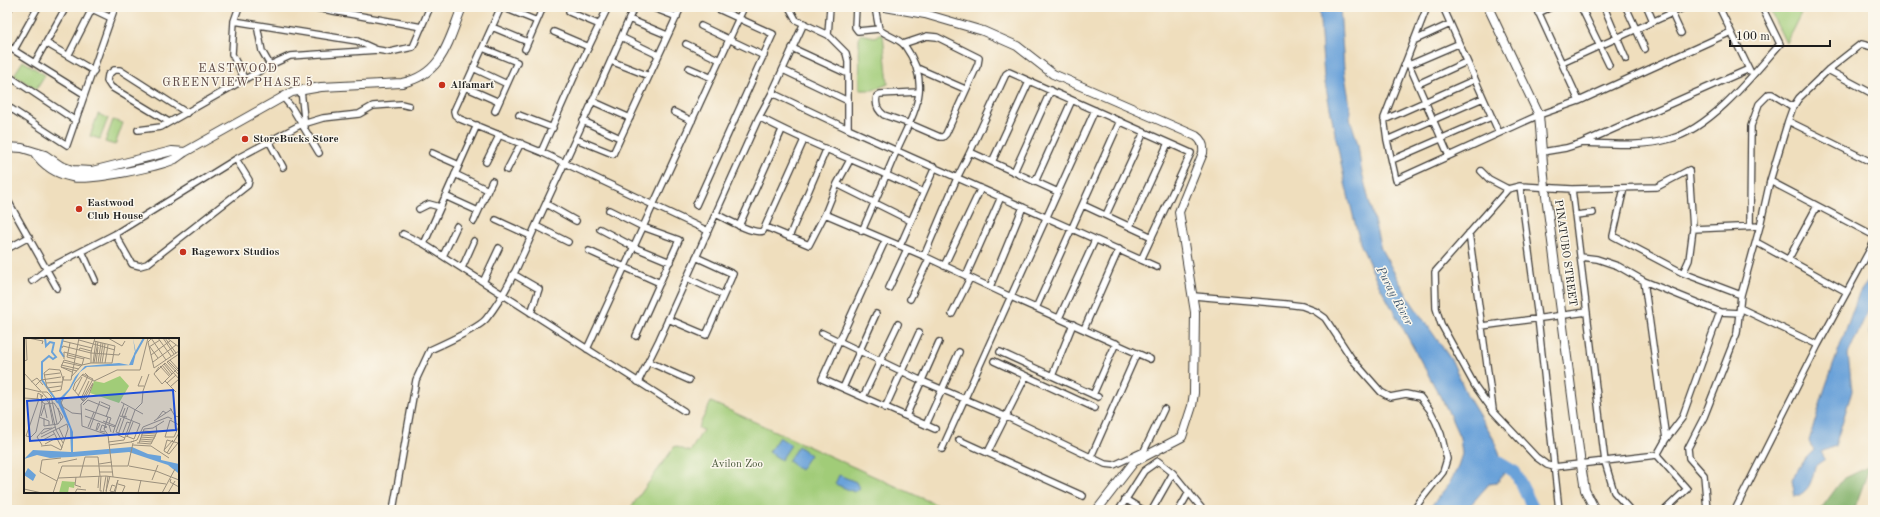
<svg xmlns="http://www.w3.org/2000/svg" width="1880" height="517" font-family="'Old Standard TT',serif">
<rect width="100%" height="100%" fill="#fbf7ec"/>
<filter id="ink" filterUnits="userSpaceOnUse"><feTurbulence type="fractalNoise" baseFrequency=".025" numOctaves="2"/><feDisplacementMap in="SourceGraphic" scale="8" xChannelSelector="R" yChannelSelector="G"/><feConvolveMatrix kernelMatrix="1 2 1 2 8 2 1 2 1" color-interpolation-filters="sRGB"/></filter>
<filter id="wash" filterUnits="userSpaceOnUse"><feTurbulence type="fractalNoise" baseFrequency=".012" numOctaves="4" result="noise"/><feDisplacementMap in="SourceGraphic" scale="16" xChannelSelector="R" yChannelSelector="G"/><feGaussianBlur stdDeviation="0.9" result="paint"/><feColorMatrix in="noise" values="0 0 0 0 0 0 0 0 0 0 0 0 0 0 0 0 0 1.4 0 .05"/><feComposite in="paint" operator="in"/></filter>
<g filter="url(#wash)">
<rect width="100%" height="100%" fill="#efdebd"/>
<!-- green -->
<path fill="#a1cc78" stroke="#5e744a" d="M1768,7H1804L1786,43Z
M860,34L875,37L879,34H883L888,84L873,90H860L859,39Z
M23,61L45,75L36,89L14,75Z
M98,114L108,118L100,139L90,136Z
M113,120L123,123L115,145L105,142Z
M711,402L948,510H629L675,446L690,452L703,430L698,428Z"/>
<!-- forest -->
<path fill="#80b068" stroke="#4e6642" d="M1870,466L1854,510H1820L1843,479Z"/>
<!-- water -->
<path fill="#6aa2d9" stroke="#435f7a" d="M1319,7H1340L1344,69L1350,106V118L1358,144L1361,168L1381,249L1409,299L1452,361L1468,397L1493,438L1499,452L1505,472L1497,483L1489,484L1466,510H1428L1449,484L1457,469L1462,454L1460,438L1447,409L1377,281L1360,243L1345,183L1324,78Z
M1872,276L1873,300L1848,354L1852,391L1835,446L1821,452L1825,459L1815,466C1812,481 1810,491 1795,497L1792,480L1803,461L1814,450L1809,441L1825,388L1859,293Z
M1873,316V344L1869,333Z
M779,437L791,445L781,460L769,452Z
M798,446L810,455L800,470L788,461Z
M839,475L856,482L859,488L854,492L835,484Z"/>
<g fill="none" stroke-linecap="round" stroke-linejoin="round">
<!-- river -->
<path stroke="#6aa2d9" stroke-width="12" d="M1491,458L1515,472L1534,510"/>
</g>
</g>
<g filter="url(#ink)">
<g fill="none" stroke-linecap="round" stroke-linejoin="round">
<!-- street casing -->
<g stroke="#3c3934" stroke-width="8">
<path id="street" d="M239,7L234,21L232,54L245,80
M311,7L422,27
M501,7L454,111L455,115L460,119L541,152L708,231
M502,7L537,21
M651,7L677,17
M789,7L796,20L828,35L830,7
M856,7L855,27L858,31L879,29
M1427,7L1384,118L1387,140L1396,180L1539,115L1579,101L1731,32
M1443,7L1499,133
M1536,7L1579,101
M1581,7L1609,65
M1604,7L1626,59
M1626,7L1645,49
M1647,7L1653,21
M1669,7L1681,33
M1719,7L1750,71
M92,9L111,18
M7,12L10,7
M569,12L600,25
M1538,13L1551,7
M629,19L667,35
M234,21L357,41L377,50
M804,23L772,93L848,129
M257,25L262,51L270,65
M701,26L764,56
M492,27L528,42
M554,32L589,47
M828,35L846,53L848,61V129L1157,267
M621,37L658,55
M1413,41L1450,24
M46,43L94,71
M686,44L720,60
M903,44L927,36L937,37L979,58L978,64L946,134L943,137H940L910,124L884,115C877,110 875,104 877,96L880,94L918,92
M7,46L84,94
M483,48L517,62L495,111
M792,48L848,74
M525,49L543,7
M14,50L38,7
M68,56L93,7
M1407,60L1449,156
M611,61L649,76
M35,62L66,7
M1562,63L1685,7
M1409,65L1458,44
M473,68L507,84
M689,68L712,78
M917,68L965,89
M783,70L848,101
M1828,70L1873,94
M7,75L76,121
M1029,82L992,162L970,152L1006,74L1009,72L1191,153L1141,260
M1418,84L1466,62
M465,87L499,102
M301,90L305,127
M282,96L292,108L319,153
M592,101L630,118
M7,106L67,145L115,7
M674,112L692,121
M519,115L553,128
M759,117C812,146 869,165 923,192
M1384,120L1474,80
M583,121L620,138
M1788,121L1873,163
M169,122L111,87L107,81L108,75L114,70H120L187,113
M138,130L161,127L270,65L290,56L378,50L390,52L413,47L430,7
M576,139L613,154L681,7
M1387,140L1483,98
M269,141L283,167
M1582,143C1611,144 1642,147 1670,139C1711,128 1753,75 1780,44L1762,7
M541,152L576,73L608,7
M1542,152L1566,148L1582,143L1749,69
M432,153L459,165
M850,160L837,184L825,214L924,256L1011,297L1150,359
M1392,160L1491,117
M486,162L500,134
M992,162L1058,192
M507,170L521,143
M1481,171L1489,179L1508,189
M1014,172L1051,90
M455,174L488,190
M1770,181L1873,235
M1035,182L1072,100
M837,184L911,221
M1520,186L1538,318L1559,510
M1624,188L1613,236L1683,273L1741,295
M1572,189L1605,462L1614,492L1630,510
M445,196L478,211
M7,199L57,288
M546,204L576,221
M696,205L773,34L714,7
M1083,205L1152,237
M419,209L429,204L440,207
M609,210L643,227L679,240L636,336
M716,214C726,219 754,235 763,231L804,140
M1106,215L1144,132
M1576,215L1593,213
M496,220L531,236
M474,221L492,181
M536,226L568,242
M739,226L782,130
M1130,226L1168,143
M1750,226L1751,126L1759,104L1769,94H1772L1793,107
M766,227L809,245L825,214
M600,229L634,247L670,262
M1693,229L1760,226
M862,231C874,204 885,178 896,152C913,113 934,87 905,46C899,38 886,36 879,29L875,7
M1469,233L1493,409
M115,234L132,264L140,266L147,264L248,185L249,180L236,159
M403,234L424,244L684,411
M789,237L826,150
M885,241L822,379L935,429
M1756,242L1847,292
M424,244L477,125
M900,246L935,167
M7,249L29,237
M82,251L95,280
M589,251L660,283
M443,256L457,226
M924,256L957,178L970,152
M1581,257L1597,259L1618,266L1644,281L1720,312L1740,313
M1788,260L1817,206
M944,266L981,188
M462,268L474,241
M513,274L539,289L531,313
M966,276L1001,197
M687,278L723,295
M32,281L47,269L115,234L236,159L300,125L323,118L359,114L373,106L401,104L409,106
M1644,281L1666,439
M483,282L499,248
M990,287L1023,207
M889,288L907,249
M1194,296L1286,304L1302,306L1315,311L1325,318L1352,359L1381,392L1390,397L1406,394L1420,397L1430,410L1436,422L1441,434L1447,459L1443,472L1420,501L1414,510
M910,299L929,259
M1036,308L1120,121
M1740,308L1818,345
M952,314L970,278
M1059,318L1095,240
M668,319L706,335L733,274L696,257
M1482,326L1587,312
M1084,329L1119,249
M822,333L922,381L1007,417L1105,464L1114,465L1144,451L1164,409
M587,349L744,7
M1000,352L1098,397
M994,361L1095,408
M649,362L689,380
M1052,376L1073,324
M638,382L659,340L759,117L772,93
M843,388L876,314
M1093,395L1116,343
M863,397L898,324
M885,408L919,333
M906,416L939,342
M926,425L959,352
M959,440L1083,496
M942,449L1095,110
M988,452L1026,376
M1657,455L1554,467L1547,465L1536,457L1493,411L1475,386L1441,324L1436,308L1435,272L1508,189L1520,186L1572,189L1657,187L1689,170L1693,229L1689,260L1683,273
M1091,457L1137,353
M1125,499L1143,510
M393,510L416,380L430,350C441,345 479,328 486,319C511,288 525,248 542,212C573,144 605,76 634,7
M1119,510L1144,471L1158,461L1173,473L1203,510
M1152,510L1173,473
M1179,510L1189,492
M1665,510L1687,489L1657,455L1666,439L1682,418L1720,312
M1707,510L1704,475L1689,458L1688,448L1704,417L1737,333L1741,295L1760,226L1770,181L1788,121L1793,107L1799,98L1828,70L1861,44L1873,47
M1735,510L1818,345L1873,244"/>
</g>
<!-- secondary casing -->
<g stroke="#3c3934" stroke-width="10">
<path id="secondary" d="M885,7L925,14L983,31L1017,46L1053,74L1196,136C1202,140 1204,145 1203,153L1179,212L1195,312L1194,393L1192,406L1182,437L1134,462L1097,510
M1488,7L1539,115L1545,188L1581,465L1585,490L1595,510
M7,147L22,148L45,155L61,166L72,170L92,171L172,151L185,152
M34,152C43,165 56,174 72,177C90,181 157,167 175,159C178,157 182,154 185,152L292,92L321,87L402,83C443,74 448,42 462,7"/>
</g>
<!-- street -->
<use href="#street" stroke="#fff" stroke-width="5.5"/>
<!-- secondary -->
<use href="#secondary" stroke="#fff" stroke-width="8"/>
</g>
</g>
<!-- markers -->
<g fill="#c8321e" stroke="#fbf7ec" stroke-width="1.5">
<circle cx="442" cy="85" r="4"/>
<circle cx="245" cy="139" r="4"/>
<circle cx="79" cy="209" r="4"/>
<circle cx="183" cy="252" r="4"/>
</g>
<g text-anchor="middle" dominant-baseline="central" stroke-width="3" stroke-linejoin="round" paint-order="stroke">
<!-- poi labels -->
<g font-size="11" font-weight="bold" fill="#1c1c1c" stroke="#fbf7ec" text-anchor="start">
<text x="450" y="85">Alfamart</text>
<text x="253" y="139">StoreBucks Store</text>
<text x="87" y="203">Eastwood<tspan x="87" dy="13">Club House</tspan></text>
<text x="191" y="252">Rageworx Studios</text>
</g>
<!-- street labels -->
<g font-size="11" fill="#1c1c1c" stroke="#fbf7ec">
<text transform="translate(1565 253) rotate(82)">PINATUBO STREET</text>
</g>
<!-- park labels -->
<g font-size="11" fill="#4b5a3c" stroke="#fbf7ec">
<text x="737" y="464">Avilon Zoo</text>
</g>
<!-- neighbourhood labels -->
<g font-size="12" letter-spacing="1" fill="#614c47" stroke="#fbf7ec">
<text x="238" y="69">EASTWOOD<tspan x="238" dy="14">GREENVIEW PHASE 5</tspan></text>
</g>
<!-- water labels -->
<g font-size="12" font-style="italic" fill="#3f5871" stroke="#fbf7ec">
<text transform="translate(1394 296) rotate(62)">Puray River</text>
</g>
</g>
<!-- overview -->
<g transform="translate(24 338)">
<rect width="155" height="155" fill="#efdebd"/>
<path d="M96,38L105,48L95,65L66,55L70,43L80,45ZM38,143L51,144L50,150L45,149L44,155H35Z" fill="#a1cc78"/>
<path d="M109,0L112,15L109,27L63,29L56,34L46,52L37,63L49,94V114L108,109L124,116L137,118V122L155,126L154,135L144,127L105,114L47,119L26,120L13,117L0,121L9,112L47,114L46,91L33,63L45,51L51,39L61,28L95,25L105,27L111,14ZM4,130L12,137L9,143L0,137Z" fill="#6aa2d9"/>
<path fill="none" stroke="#6aa2d9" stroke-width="2" d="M21,0L22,8L26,4L30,5L28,14L32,19L29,21L25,18L18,24V42L34,65M39,0L36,13L40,19M111,16L120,0"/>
<path fill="none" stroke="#9b907d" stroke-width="1" d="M4,0L19,3L18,6M84,0L98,8L101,3M127,0L142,22M128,0L124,4L130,30M134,0L147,18M139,0L150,16M141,0L152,15M143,0L155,9M55,2L91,12M39,3L68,10M70,3L91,8L88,25H67V15L68,10L71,0M46,5L43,19L51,21M125,9L136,2M126,9L134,20M38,10L39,8L67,15L95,17L96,15M55,12L56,10L67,13M155,16L143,24L155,37M44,17L60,21M127,17L146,3M40,21V14L66,21M146,22L155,32M0,23L3,22L2,0M144,23L155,34M39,24L57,28M129,24L152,7M69,25L72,3M70,25L74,4M72,25L74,9M74,25L77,5M76,25L79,5M78,25L81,6M81,25L84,7M140,26L148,36M37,27L55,31M138,27L147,38M136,28L146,39M37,29L40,22L58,27L67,25M37,29L53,33M37,29L48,34M135,29L130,36L138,46L155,29M130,30L155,13M132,34L141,25L155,41M0,35L25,62L32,92L39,105M20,37L36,35M58,37L70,43L93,32H116L124,0M40,38L39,42H47L55,0M118,38L114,48H120M47,39L58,27L60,20M141,43L152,54M7,44L13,40L19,47M22,45L38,44M143,45L152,37M69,46L64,59L57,66L58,88L84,97M11,48L17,42L37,39M146,49L155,41M0,50L17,54M23,50L27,54L37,52L39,41L36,32L25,31L20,35L23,50L37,48M51,53L58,39M18,54H23L27,58L33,86M54,58L64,38L61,35M40,59L37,65L39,69L48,75L58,76M0,60L15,61M21,60L25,65L29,86M13,61L14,55L19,58L17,59M15,61L2,98L7,99L12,94L18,67L17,57M57,61L65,43M58,62L69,41L59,36L51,45L49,51L56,59L58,62L59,63L69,45M77,64L86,68L82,79M97,64L119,76M20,67L23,80M59,67L64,62L86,71M34,70L37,82M101,70L98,78L103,79M146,70L151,78L155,79M61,71L87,80L85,85M17,78L21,66L18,64L22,60M61,78L85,87L87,94M96,78L116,86L110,101L102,98M15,79L25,83V87M84,79L80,91L84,97L89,139M20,80V88L34,86L39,79L30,65L21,66M97,80L92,94L97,96M133,81L139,73L142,75M79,83L92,88M130,83L148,71M74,85L76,86L73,92H72ZM85,87L91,89L89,95M155,87L146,82L141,99H150L155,88M64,89L70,74M91,89L100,66M35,90L40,101M66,90L76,63M80,90L83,89L78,87L76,93L81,94M29,93L38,110M119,93L133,94M118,95L132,96M17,96L31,89M98,97L103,84L106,85M117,97L132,98M103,99L109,84M117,99L131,100M101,100L94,97L104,69M116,101L129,102M19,102L30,96M143,102L154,105L145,116L140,113ZM110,103L107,104L113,102L119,89L144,79L148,81M116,103L128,104M84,104L100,102L111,72L118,65L119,53L125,36M113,105H115L120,91L129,90L140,83M115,105L127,106L133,94L132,88M21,106L32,100M18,107L13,99L20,91L28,90M85,107L107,104M109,107L127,108L145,120M17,108L27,107L37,112L44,91L43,86L17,99M140,112L149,102M143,115L155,95M34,125L53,121M75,126L88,124M105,128L132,133L155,142M76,134H89M77,138L76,153H78M52,139L51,147L57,149M56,139L61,119H74L76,138M34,140L82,138L142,146M147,141L146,144L155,149M128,142L134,127M33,143L16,134L18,122L37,120M94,146L101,148L98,155M91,148L88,147L86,153L90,154L94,142M74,150L75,138M0,151L18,155M82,153L86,138M29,155L38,128H104L109,105M51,155L53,151L62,152M79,155L82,138M82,155L84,138M91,155L94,142M114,155L117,142M138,155L151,131M144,155L151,143"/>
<path fill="#1d4ed8" fill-opacity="0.15" stroke="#1d4ed8" stroke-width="2" d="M149,52L152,92L6,103L3,63Z"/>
<rect width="155" height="155" fill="none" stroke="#1c1c1c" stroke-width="2"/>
</g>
<!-- margin -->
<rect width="1880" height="517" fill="none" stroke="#fbf7ec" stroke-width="24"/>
<!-- scale -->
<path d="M1730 40v6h100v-6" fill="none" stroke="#1c1c1c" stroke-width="2"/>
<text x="1736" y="40" font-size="12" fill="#1c1c1c" stroke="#fbf7ec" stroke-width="3" paint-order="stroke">100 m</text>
</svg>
